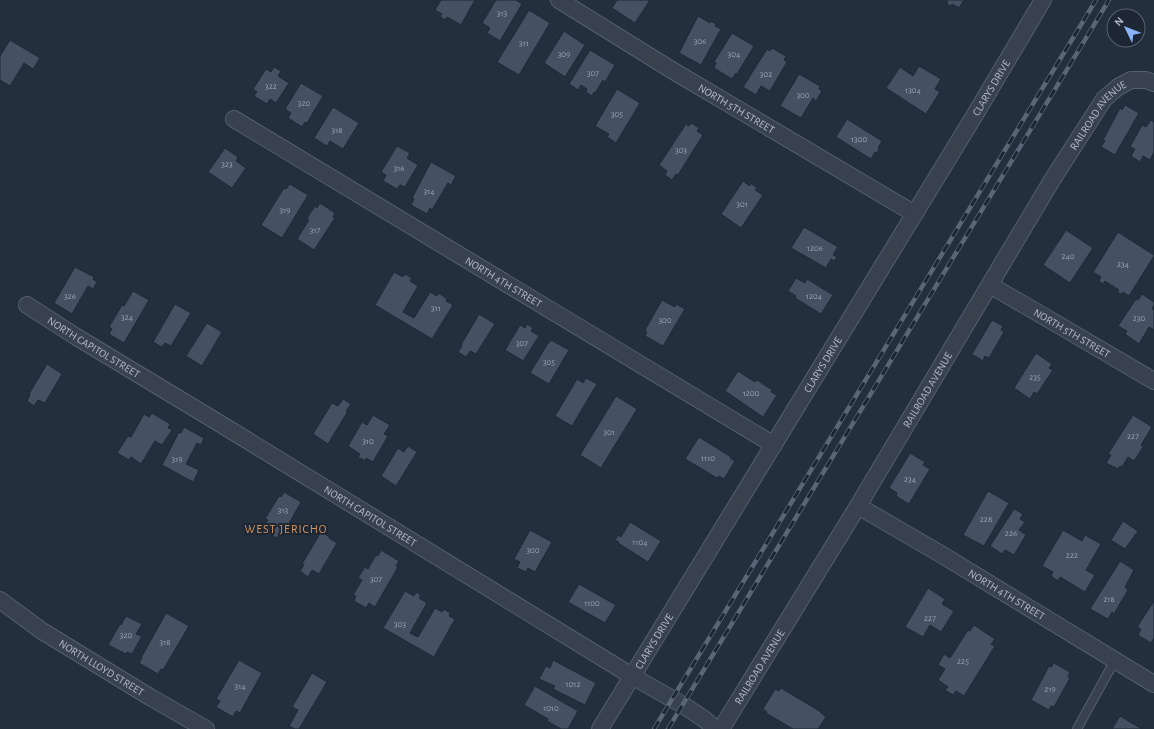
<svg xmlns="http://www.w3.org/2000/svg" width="1154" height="729" font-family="'Alegreya Sans',sans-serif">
<rect width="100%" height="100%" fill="#242f3e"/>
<!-- building -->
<path fill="#455162" stroke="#1f2835" d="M441,0H475L461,25L447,17L445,20L440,16L442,14L435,10Z
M496,0H516L522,4L500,41L487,33L490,28L482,23Z
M617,0H650L635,23L612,8Z
M946,0H964L959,8L952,4L951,6L947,4L948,2Z
M529,10L550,23L519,75L497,62Z
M698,16L710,23L711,21L716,24L715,26L721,29L701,65L679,53Z
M564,31L585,45L565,77L544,63Z
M732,33L754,46L737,74L736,73L732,79L714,68L716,63L714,62Z
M10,40L40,58L33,69L24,63L10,86L0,80V56Z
M772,48L786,56L784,60L787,62L770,91L761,86L756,95L743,87L767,49L770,51Z
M590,50L615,65L605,82L603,80L595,93L594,92L592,96L586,92L587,89L581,85L578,90L569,84Z
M919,66L941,79L935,89L940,92L926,114L886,88L900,67L913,76Z
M274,67L281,71L278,76L289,83L276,103L270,99L267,104L254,96L257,92L253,89L266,69L271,72Z
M799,74L820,86L819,89L822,91L816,101L813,98L801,118L780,106Z
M301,83L323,96L307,123L305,122L302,127L288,118L291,113L285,109Z
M617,89L640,103L616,143L607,137L609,134L595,126Z
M1125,105L1139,113L1115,155L1101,147L1105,141L1103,140L1120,108L1122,110Z
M333,107L359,123L343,149L330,141L327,146L314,138Z
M847,119L882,141L878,148L879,149L877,153L875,152L871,159L836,137Z
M1151,120L1154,122V152L1150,160L1143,156L1140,162L1131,156L1135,149L1130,147L1142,125L1146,127Z
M691,123L699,128L697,131L703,135L678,175L676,174L672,180L665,175L667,171L659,165L686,124L689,126Z
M397,146L410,153L407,158L418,165L405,187L400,185L397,189L383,181L386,175L381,172Z
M225,148L238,157L236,161L246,168L232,188L208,172Z
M431,162L456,176L451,185L448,183L432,210L430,208L427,214L411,205L414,199L412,198Z
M743,181L750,186L751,183L757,188L755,190L763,195L741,228L721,214Z
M290,184L308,195L282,238L261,225L284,188L286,189Z
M320,203L335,213L333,217L335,218L314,250L297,239L309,220L307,218L315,206L317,208Z
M804,227L838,247L833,255L837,257L834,261L831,259L826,268L791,248Z
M1066,230L1093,248L1070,283L1043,265Z
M1118,232L1154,255V256L1129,296L1123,292L1121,294L1117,292L1119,290L1105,281L1103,284L1099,281L1101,277L1093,272Z
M75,267L94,277L93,279L97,282L93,289L88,286L72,314L54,303Z
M394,272L403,277L405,274L412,278L410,281L418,286L403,312L414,318L430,292L437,296L439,293L447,299L446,301L453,305L432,339L375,305Z
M796,278L805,283L807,279L833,295L821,314L795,298L796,296L788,291Z
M133,291L149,300L124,343L109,334L112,329L109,327L122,305L124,306Z
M1142,294L1154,302V305L1152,309L1154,310V330L1149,327L1139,344L1125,334L1127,331L1118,326L1136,299L1138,300Z
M662,300L675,307L676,304L685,309L663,346L645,336L647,332L645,330Z
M175,304L191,313L171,346L165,343L162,347L153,342Z
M479,314L495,324L476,354L470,351L466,357L458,352L462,346L461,345Z
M992,320L1003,326L1001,330L1004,332L989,358L985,356L983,361L972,354Z
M207,323L222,332L202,366L186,356Z
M527,324L533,328L531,331L539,336L523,361L505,350L520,325L525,328Z
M551,340L569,350L549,384L530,373L548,343H549Z
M1036,353L1052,364L1049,368L1053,370L1037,394L1034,392L1030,399L1014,388Z
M47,364L62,374L45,403L38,400L34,406L27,401L30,395L29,394Z
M738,371L755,382L757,380L772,390L771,392L777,395L763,417L725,391Z
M586,378L597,384L572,426L555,416L577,379L583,383Z
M616,396L637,409L601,468L580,455Z
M343,399L351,404L346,411H348L328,444L313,434L332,403L338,406Z
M152,413L170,424L168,428L172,430L162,445L155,441L141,464L131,457L129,460L117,453L128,436L131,437L144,414L149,417Z
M373,415L390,425L384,434L388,436L373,462L366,458L365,461L358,457L360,454L348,446L362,422L367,425Z
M1133,415L1152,427L1141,445L1143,447L1134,461L1128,457L1122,467L1120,466L1118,469L1106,463L1111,455L1108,454Z
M184,427L204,438L201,445L197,443L186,464L199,470L193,482L162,465L179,432L181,433Z
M699,437L731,457L730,458L735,461L724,479L719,476L717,478L685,459Z
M408,446L417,452L396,486L381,476L398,448L404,452Z
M910,453L925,462L923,465L930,469L909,504L896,496L897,493L889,488Z
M988,491L1009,503L984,546L963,535Z
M284,492L301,502L286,529L284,527L277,538L262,530L268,520L265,519L279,496L281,497Z
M1014,509L1023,514L1020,519L1025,522L1019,530L1026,535L1014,555L1005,550L1002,554L990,546Z
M1123,521L1138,531L1125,549L1111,540Z
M630,522L661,541L648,562L618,543L619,542L615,540L618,535L621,537Z
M530,530L552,542L535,572L528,568L526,572L517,568L520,562L514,559Z
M1063,530L1082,541L1085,535L1101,544L1086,570L1095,575L1085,592L1060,577L1058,581L1051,576L1053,572L1042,566Z
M321,532L330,537L329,538L337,543L319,574L312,570L308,577L300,571L304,565L302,564Z
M381,550L399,561L396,566L398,567L375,607L369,603L366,608L354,601L356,596L353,595L362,580L358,578L365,567L368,569L376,555L378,556Z
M1120,561L1134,570L1125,587L1128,590L1114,614L1112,612L1108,619L1090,609Z
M579,584L616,605L605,623L568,602Z
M928,588L945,599L942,604L954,611L941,632L930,625L923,637L905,627Z
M405,591L414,596L416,592L421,595L419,598L427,603L410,633L418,637L435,608L442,612L444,609L450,613L449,616L455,619L434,657L383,628Z
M1154,601V638L1151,643L1138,635L1141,629L1137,627Z
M166,613L189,626L163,670L161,669L158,674L139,663L142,658H141Z
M126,616L142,624L136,634L142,636L132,654L127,652L126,654L108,645L120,624L121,625Z
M974,625L995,639L991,644L995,646L964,696L956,691L953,695L945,690L948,687L938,680L945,669L938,665L944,654L950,658L968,630L970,631Z
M239,660L262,673L240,713L236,711L233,717L216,707L220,701L216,699Z
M553,660L596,683L585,705L553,689L555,686L539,679L546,666L550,668Z
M1054,663L1070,672L1068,677L1070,678L1054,707L1051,706L1049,710L1031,700L1049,666L1051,667Z
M312,673L327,682L299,729H295L289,726L298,710L292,707Z
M535,686L578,711L568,729H561L547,721L548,719L524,705Z
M781,688L821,712V713L826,717L818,729H793L766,713L767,712L763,709L775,689L779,691Z
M1120,716L1142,729H1112Z"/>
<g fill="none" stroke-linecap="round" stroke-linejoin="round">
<!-- service casing -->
<g stroke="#565f6c" stroke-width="10">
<path id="service" d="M1077,729L1115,660"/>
</g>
<!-- minor casing -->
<g stroke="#565f6c" stroke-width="18">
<g id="minor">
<path id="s1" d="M559,0L675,72L915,214"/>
<path id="s2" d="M234,119L774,445"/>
<path id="s3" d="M990,285L1045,317L1154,381"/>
<path id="s4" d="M27,305L75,336L219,423L632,676L683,705L704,719L710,724L712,729"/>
<path id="s5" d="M858,506L939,553L1154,684"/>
<path id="s6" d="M0,600L42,631L150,697L206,729"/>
<path id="s7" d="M600,729L973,118L1043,0"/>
<path id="s8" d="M721,729L858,506L1052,180L1104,99L1118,87L1131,80H1146L1154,83"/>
</g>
</g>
<!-- service -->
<use href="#service" stroke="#38414e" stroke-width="8"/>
<!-- minor -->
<use href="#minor" stroke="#38414e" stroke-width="16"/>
<!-- rail casing -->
<g stroke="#5a6575" stroke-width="4.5">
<path id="rail" d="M654,729L1096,0
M668,729L1109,0"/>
</g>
<!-- rail -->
<use href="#rail" stroke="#1d2633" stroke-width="3" stroke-dasharray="9" stroke-linecap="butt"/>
</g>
<g text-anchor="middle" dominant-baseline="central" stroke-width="4" stroke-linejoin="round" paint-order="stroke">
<!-- number labels -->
<g font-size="9" fill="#98a1af">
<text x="502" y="13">313</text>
<text x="700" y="41">306</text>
<text x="524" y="43">311</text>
<text x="564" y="54">309</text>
<text x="734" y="54">304</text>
<text x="593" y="73">307</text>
<text x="766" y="74">302</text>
<text x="271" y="86">322</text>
<text x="913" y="90">1304</text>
<text x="803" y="95">300</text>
<text x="304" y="103">320</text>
<text x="617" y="114">305</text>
<text x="337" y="130">318</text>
<text x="859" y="139">1300</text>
<text x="681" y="150">303</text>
<text x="227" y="164">323</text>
<text x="399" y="168">316</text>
<text x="429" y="191">314</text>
<text x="742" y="204">301</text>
<text x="285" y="210">319</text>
<text x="315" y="230">317</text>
<text x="815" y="248">1206</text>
<text x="1068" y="256">240</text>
<text x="1123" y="264">234</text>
<text x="70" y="296">326</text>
<text x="814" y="296">1204</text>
<text x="436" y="308">311</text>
<text x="127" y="317">324</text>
<text x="1139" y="318">230</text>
<text x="665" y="320">300</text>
<text x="522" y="343">307</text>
<text x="549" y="362">305</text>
<text x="1035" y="377">235</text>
<text x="751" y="393">1200</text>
<text x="609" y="432">301</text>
<text x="1133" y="436">227</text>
<text x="368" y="441">310</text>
<text x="708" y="458">1110</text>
<text x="177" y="459">319</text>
<text x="910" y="479">234</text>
<text x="283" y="510">313</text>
<text x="986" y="519">228</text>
<text x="1011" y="533">226</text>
<text x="640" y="542">1104</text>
<text x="533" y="550">300</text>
<text x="1072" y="555">222</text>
<text x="376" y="579">307</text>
<text x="1109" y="599">218</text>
<text x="592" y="603">1100</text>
<text x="930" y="618">227</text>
<text x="400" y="624">303</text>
<text x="126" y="635">320</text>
<text x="165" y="642">318</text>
<text x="963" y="661">225</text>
<text x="573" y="684">1012</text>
<text x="240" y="686">314</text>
<text x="1050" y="689">219</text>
<text x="551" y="708">1010</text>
</g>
<!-- street labels -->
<g font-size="11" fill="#b4bcc9" stroke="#1d2633">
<text stroke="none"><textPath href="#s7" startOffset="751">CLARYS DRIVE</textPath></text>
<text stroke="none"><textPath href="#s1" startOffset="208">NORTH 5TH STREET</textPath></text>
<text stroke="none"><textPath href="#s8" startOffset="721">RAILROAD AVENUE</textPath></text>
<text stroke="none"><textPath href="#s2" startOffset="315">NORTH 4TH STREET</textPath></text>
<text stroke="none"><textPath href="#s3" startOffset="95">NORTH 5TH STREET</textPath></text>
<text stroke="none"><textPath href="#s4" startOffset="79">NORTH CAPITOL STREET</textPath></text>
<text stroke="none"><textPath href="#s7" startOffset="427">CLARYS DRIVE</textPath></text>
<text stroke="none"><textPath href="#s8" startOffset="397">RAILROAD AVENUE</textPath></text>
<text stroke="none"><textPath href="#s4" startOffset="403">NORTH CAPITOL STREET</textPath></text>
<text stroke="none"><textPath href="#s5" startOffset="173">NORTH 4TH STREET</textPath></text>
<text stroke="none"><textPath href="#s7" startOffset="103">CLARYS DRIVE</textPath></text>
<text stroke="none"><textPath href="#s6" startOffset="122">NORTH LLOYD STREET</textPath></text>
<text stroke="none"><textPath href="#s8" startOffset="73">RAILROAD AVENUE</textPath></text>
</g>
<!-- neighbourhood labels -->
<g font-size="12" letter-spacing="1" fill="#d59563" stroke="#1d2633">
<text x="286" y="529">WEST JERICHO</text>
</g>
</g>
<!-- north arrow -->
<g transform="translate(1126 28) rotate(313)"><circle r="19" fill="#1d2633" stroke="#59626f"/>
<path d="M0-3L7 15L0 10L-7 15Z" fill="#8ab4f8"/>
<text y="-6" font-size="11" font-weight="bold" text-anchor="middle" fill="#b4bcc9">N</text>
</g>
</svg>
